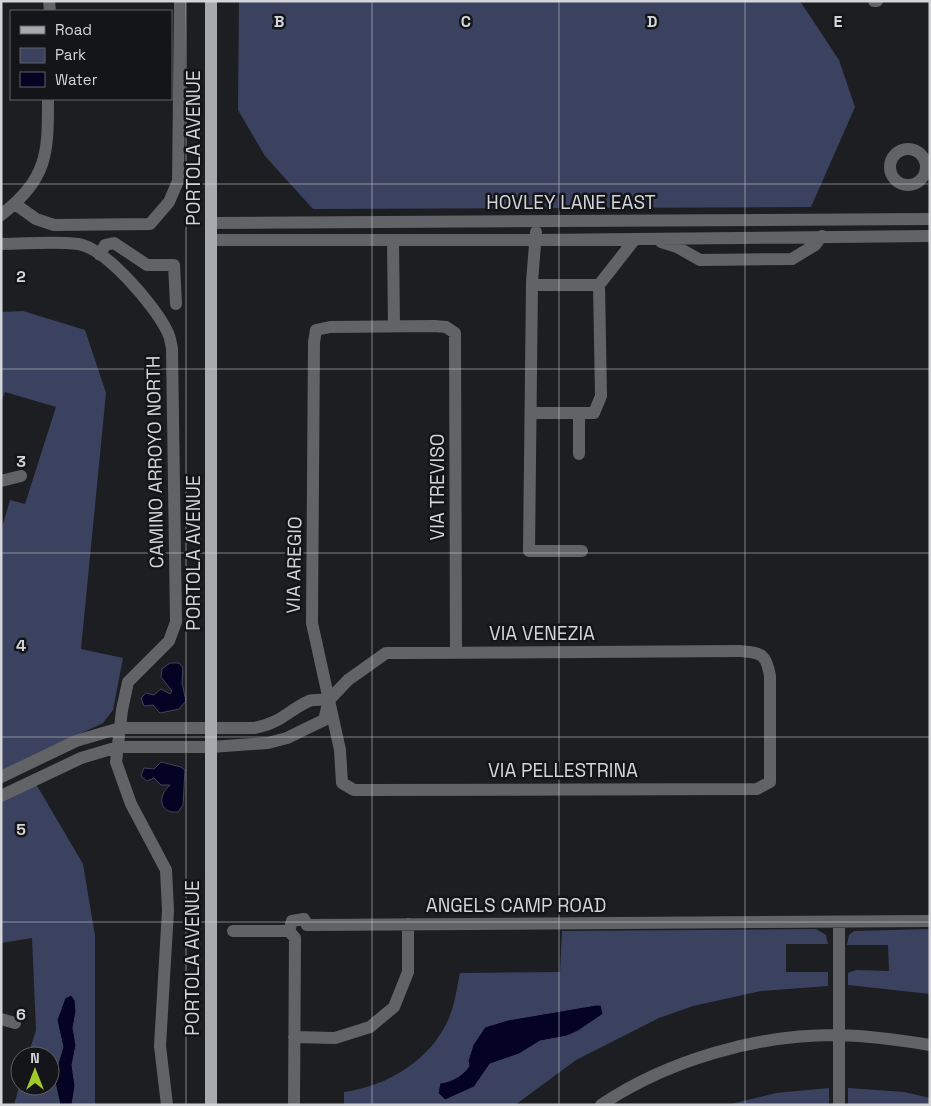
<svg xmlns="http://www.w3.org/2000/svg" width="931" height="1106" font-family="'Space Grotesk',sans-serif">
<rect width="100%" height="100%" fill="#1d1e22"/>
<!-- green -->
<path fill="#3b4260" d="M239,1H800L839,60L855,107L811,207L313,209L265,156L238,110Z
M23,311L85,330L106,393L81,649L123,658L113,710L103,723L1,771V531L10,500L25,504L56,407L5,392L1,402V312Z
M36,784L83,864L95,936V1105H14L20,1084L50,1086V1056H28L36,1030L32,938L1,943V801Z
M816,929L826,935L828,944H786V972H828V986L761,991L693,1006L659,1018L576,1060L515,1105H344V1092C388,1086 431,1060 449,1018C455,1004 457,987 460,973L560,972L562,931Z
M930,929V994L848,985V973L856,970L889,971L888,945H847L849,935L854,931Z
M829,1088V1105H727L776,1093Z
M848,1088L904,1092L930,1098V1105H848Z"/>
<!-- water -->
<path fill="#040324" stroke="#42425a" d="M170,663H179L183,668L182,683L186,701L179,709L160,713L153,705L144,706L141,698L146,693L154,695L161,689L170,694L172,691L161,677L162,669Z
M161,762L181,767L185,770L183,805L178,812C158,814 158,795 170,785H161L154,778L147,781L141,776L144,768L154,769Z
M71,995L75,1000L76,1011L73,1028L76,1045L72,1065L75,1086L72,1105H60L54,1077L63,1047L57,1020L65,998Z
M596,1005H601L603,1014L578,1031L567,1036L540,1041L519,1054L490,1064L474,1087L445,1100L438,1093L440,1083C451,1082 464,1075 469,1066L468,1061L473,1045L485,1027L508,1020Z"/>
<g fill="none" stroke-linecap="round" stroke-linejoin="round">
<!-- minor -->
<path stroke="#626366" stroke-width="12" d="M49,1L50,11
M874,1H877
M890 167a18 18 0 1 1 36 0a18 18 0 1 1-36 0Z
M15,204L36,219L54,225L150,224L169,202L178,181L180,1
M1,215C48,178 48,154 48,99
M211,223L930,219
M536,232L532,282L529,551H582
M212,240H534L930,236
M393,240L394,326
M661,242L677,247L700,260L792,259L815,245L822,236
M1,244C26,244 53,241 78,244C106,248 155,306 167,331C170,336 171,343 172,349L176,622L169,641L128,682L122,710L116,762L131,804L166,870L168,910L160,1046L167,1105
M100,255L105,245L114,243L147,265H174L176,304
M599,285L635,239
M531,413H594L601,396L599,285H532
M579,454V413
M1,481L21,476
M1,777L76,741L120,728H255C283,722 287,711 309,701C315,699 323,700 329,700
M1,796L81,758L118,747H211L268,743L287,738L324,720L329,700L348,680L386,653H407L740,651C761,653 766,653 770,676V782L757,789L366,790H354L342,783L340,750L312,623L314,342L316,330L330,327L434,326L446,327L455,333L456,652
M233,931H289
M1,1019L15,1023
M294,1037L335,1038L370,1027L394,1007L408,972V924
M294,1105L295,938L289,931L292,921L304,919L307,925L930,921
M601,1105C668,1060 758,1034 839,1035C870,1036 900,1040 930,1045
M839,1105V923"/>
<!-- major -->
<path stroke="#a8a9ae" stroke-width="12" d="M211,1105V1"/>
</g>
<!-- grid -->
<path fill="none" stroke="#d4d5d8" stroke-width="1" stroke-opacity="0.55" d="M186,1V1105M372,1V1105M559,1V1105M745,1V1105M1,184H930M1,369H930M1,553H930M1,737H930M1,922H930"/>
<g text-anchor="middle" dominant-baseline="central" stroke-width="5" stroke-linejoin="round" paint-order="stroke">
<!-- street labels -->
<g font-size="19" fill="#d4d5d8" stroke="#141519">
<text transform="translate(193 148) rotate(-90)">PORTOLA AVENUE</text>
<text x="571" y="202">HOVLEY LANE EAST</text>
<text transform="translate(155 462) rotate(-91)">CAMINO ARROYO NORTH</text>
<text transform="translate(437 487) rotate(-90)">VIA TREVISO</text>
<text transform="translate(193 553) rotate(-90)">PORTOLA AVENUE</text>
<text transform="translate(294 565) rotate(-89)">VIA AREGIO</text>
<text x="542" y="633">VIA VENEZIA</text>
<text x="563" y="770">VIA PELLESTRINA</text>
<text x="516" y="905">ANGELS CAMP ROAD</text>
<text transform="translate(192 958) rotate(-90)">PORTOLA AVENUE</text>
</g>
</g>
<g font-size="16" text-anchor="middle" font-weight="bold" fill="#d4d5d8" stroke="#141519" stroke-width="5" stroke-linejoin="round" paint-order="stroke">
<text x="279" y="27">B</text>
<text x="466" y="27">C</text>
<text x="652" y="27">D</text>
<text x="838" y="27">E</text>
<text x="21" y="282">2</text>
<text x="21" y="467">3</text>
<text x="21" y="651">4</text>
<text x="21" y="835">5</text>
<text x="21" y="1020">6</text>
</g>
<!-- border -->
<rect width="931" height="1106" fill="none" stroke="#d4d5d8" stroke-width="5"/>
<!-- legend -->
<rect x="10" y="10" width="162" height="90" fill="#141519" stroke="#616265"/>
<rect x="20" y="26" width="25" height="8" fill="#a8a9ae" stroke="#616265"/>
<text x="55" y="35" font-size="15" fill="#d4d5d8">Road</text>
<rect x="20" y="48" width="25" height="15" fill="#3b4260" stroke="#616265"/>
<text x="55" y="60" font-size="15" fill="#d4d5d8">Park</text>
<rect x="20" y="72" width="25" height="15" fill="#040324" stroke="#616265"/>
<text x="55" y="85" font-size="15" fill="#d4d5d8">Water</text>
<!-- north arrow -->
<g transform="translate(35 1071)"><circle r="24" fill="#141519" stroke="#616265"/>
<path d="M0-4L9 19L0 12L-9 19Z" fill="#a1c92a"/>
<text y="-8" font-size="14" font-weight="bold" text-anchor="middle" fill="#d4d5d8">N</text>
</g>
</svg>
